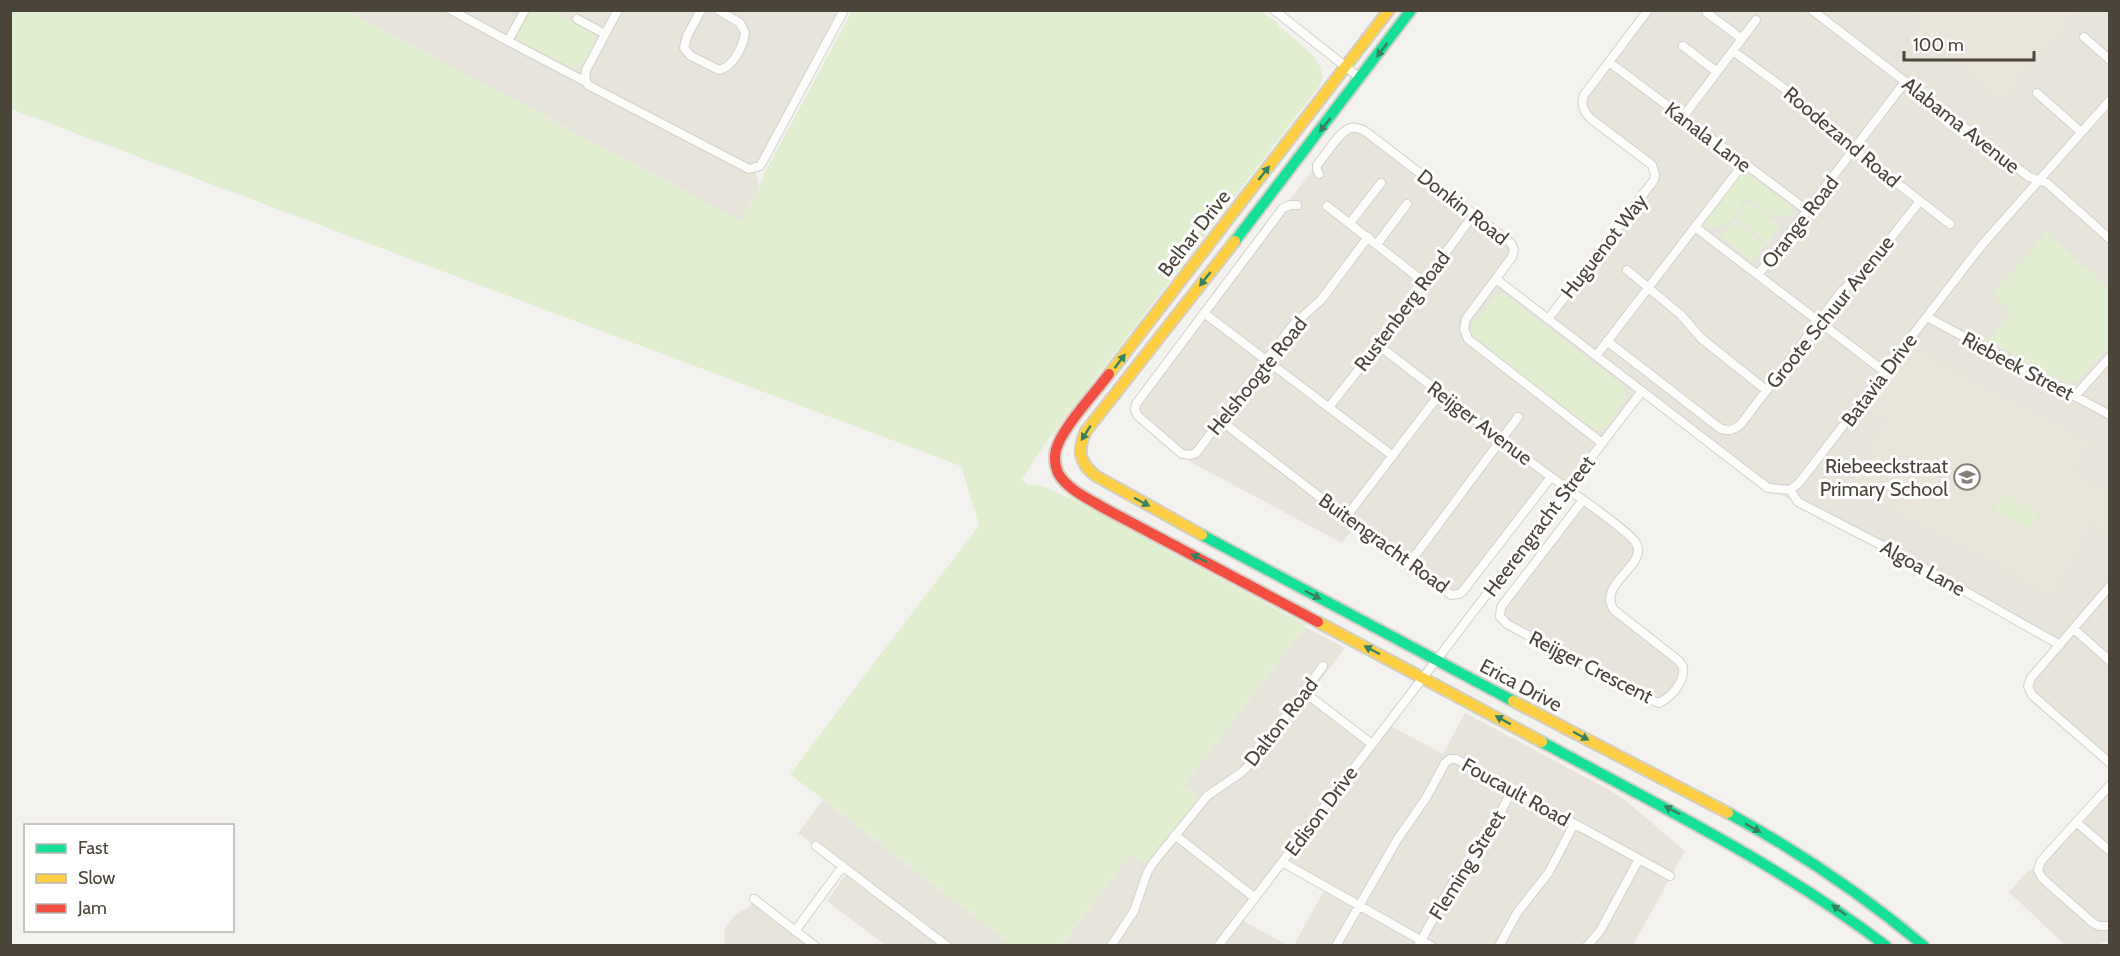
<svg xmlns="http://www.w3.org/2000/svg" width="2120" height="956" font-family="Cabin,sans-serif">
<rect width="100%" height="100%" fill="#f4f2ee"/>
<!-- residential -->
<path fill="#e7e4dc" d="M347,11H844L755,169L759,187L741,221Z
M1646,11H2109V765L2026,688L2058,645L1799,503L1768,489L1641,391L1566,489L1552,479L1465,593L1449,596L1356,526L1342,543L1196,465L1181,455L1139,419L1136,399L1342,132L1355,126L1515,250L1498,279L1548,317L1651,185L1653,170L1590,120L1581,104Z
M1583,498L1639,547L1612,591L1611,603L1680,660L1682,680L1657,704L1507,625L1499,610Z
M1305,627L1345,648L1309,695L1372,743L1387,724L1443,754L1465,713L1613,792L1625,800L1685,851L1633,945H1294L1326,887L1282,862L1238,918L1287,945L1061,946L1131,854L1149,867L1201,800L1183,786Z
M2109,784V941L2095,945H2065L2009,892L2026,873L2037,866Z
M823,800L1012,945H885L827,901L848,871L798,833Z
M753,901L813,945H725L724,930L736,914L748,908Z"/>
<!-- education -->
<path fill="#eae5da" d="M1916,11H2079L2002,103L1911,26L1920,15Z
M1915,347L2092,441L2076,471L2092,483L2109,493V534L2092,525L2054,598L1846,487L1882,420L1866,411Z"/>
<!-- green -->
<path fill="#e1eecf" d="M10,11H347L741,221L759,187L765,172L852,11H1262L1279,24L1278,26C1293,38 1330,62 1321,84L1045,444L1022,479L1027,485C1045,482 1055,494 1072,499L1306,625L1183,786L1199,799L1178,826C1170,830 1170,834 1167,842C1163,850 1153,859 1147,866L1131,854L1061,945H1012L790,774L979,525L961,466L11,109Z
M530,11H553L594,32C597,46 585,64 573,70L519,41L517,35Z
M1743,174L1749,175L1791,206L1794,214L1771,217L1747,198L1727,224L1708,228L1706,223L1708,217L1738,178Z
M1748,202L1780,226L1767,243L1736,218Z
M1734,221L1765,245L1753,261L1721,237Z
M2047,233L2109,289V345L2076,383H2067L1983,338H1989L2011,313L1992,294Z
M1498,293L1506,295L1624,387L1626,394L1625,400L1605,428L1599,430L1592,428L1473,337L1471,331V325Z
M2003,493L2038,512L2029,530L1993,511Z"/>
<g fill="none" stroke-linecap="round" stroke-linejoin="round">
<!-- street casing -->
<g stroke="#d2d0cb" stroke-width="10">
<path id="street" d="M451,10L508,41L525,10
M618,10L586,70L585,79L588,85L749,169L760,166L763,161L844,10
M701,10L687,36L684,48L691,56L719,70C733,67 743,47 745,33L740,23L718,10
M1274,10L1360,78
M1812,10L2029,177L2047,183L2110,239
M1707,13L1742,39
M577,19L605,34
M2084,37L2110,60
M508,41L586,82
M1683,46L1717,72
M1733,51L1797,98L1823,126L1950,224
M1609,62L1808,211
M2037,93L2081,132
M1683,117L1756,20
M1319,174L1317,170V165C1325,156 1340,130 1351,128C1356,126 1360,129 1365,131L1511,243L1514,250L1512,257L1466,319L1464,329L1468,339L1602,443
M1297,205H1290L1283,208L1136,404L1135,410L1138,416L1182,454L1190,455L1196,453L1293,325L1321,300L1368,237
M1327,206L1424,282
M1350,223L1381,183
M1695,227L1885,372
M1377,244L1407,204
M1627,270L1681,315L1702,339L1766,390
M1758,275L1905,82
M1496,279L1768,488L1790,490L1799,483L1981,246L2110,100
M1204,313L1393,456
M1927,317L2110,415
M1548,319L1654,180L1655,175L1652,165L1591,119C1584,112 1580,105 1584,95L1648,10
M1607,341L1721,429C1730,431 1734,430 1741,424L1841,292L1869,266L1920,201
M1378,345C1441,393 1503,443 1568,489C1581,499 1629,531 1636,543C1649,565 1596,584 1614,610L1679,661L1683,667C1685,681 1672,697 1659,703L1643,697L1507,624L1500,617L1501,607L1583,500
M1596,356L1744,163
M2075,396L2110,357
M1329,407L1378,345L1474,214
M1220,420L1408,565L1451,595L1459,594L1463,591L1551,477
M1790,490L1798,502L1908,559L2060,645
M1346,517L1441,392
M1408,565L1518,417
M2110,586L2031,678L2028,686L2032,695L2110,763
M2074,629L2110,661
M1304,692L1372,744
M2110,785L2041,861L2038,870L2042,878L2093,923L2099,926H2110
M2076,822L2110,851
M1175,835L1255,898
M816,846L947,946
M1282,862L1431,946
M754,899L815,946
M795,931L843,866
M1111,946L1134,911L1147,873L1153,863L1207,796L1242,772L1249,765L1323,666
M1218,946L1642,391
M1336,946L1397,840L1426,798L1445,763L1450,759H1456L1670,876
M1418,946L1455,879L1489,835L1512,790
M1499,946L1517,913L1549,872L1574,824
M1587,946L1600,931L1639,859"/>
</g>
<!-- fast casing -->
<g stroke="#d3cfc5" stroke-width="14">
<path id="fast" d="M1235,241L1411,10
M1202,535L1513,701
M1542,742C1660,806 1778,864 1886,946
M1728,813C1798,851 1863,895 1924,946"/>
</g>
<!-- slow casing -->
<g stroke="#d3cfc5" stroke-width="14">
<path id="slow" d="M1109,374L1389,10
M1202,535L1096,476C1079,463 1077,450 1086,431L1235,241
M1318,622L1542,742
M1513,701L1728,813"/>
</g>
<!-- jam casing -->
<g stroke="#d3cfc5" stroke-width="14">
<path id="jam" d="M1109,374C1095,393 1061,429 1056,450C1054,458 1055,466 1058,473C1067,489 1087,498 1102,507L1318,622"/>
</g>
<!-- street -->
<use href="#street" stroke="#fdfdfc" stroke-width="8"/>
<!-- fast -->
<use href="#fast" stroke="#16e098" stroke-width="10"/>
<!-- slow -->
<use href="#slow" stroke="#ffcf43" stroke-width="10"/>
<!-- jam -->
<use href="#jam" stroke="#f24e42" stroke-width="10"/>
</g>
<!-- one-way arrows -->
<defs><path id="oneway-solid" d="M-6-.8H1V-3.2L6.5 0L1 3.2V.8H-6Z" transform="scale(1.5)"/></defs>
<g fill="#36825f">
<use href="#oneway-solid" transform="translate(1382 50) rotate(127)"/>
<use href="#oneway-solid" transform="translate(1325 125) rotate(128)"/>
<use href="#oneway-solid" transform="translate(1264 173) rotate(-52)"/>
<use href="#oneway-solid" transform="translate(1205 279) rotate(128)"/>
<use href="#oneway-solid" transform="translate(1120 361) rotate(-53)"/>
<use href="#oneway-solid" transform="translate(1086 433) rotate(122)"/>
<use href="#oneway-solid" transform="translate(1142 502) rotate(28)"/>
<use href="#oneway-solid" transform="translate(1199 558) rotate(-152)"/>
<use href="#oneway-solid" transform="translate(1313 595) rotate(28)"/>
<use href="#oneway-solid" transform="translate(1372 650) rotate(-152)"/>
<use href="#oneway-solid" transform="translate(1503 720) rotate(-151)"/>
<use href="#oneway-solid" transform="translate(1581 736) rotate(28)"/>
<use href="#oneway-solid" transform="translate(1672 810) rotate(-152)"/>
<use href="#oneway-solid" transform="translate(1753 828) rotate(29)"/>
<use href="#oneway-solid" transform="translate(1839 910) rotate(-144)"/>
</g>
<!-- icons -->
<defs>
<g id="school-ring" transform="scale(1.35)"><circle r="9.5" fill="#fff" stroke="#868178" stroke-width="1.5"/><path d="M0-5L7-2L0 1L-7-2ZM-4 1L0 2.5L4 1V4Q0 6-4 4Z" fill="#868178"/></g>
</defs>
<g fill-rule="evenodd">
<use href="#school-ring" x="1967" y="477"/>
</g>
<g text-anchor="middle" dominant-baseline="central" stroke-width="6" stroke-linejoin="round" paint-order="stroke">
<!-- street labels -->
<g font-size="20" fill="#4b4439" stroke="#fff">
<text transform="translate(1961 125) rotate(38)">Alabama Avenue</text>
<text transform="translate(1708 137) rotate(37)">Kanala Lane</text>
<text transform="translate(1842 137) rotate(40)">Roodezand Road</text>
<text transform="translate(1463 207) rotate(38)">Donkin Road</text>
<text transform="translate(1800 222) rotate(-52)">Orange Road</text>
<text transform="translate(1194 233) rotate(-52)">Belhar Drive</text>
<text transform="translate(1604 246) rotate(-52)">Huguenot Way</text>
<text transform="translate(1402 311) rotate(-53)">Rustenberg Road</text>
<text transform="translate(1830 312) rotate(-51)">Groote Schuur Avenue</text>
<text transform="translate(2018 366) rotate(28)">Riebeek Street</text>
<text transform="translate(1257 376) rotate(-51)">Helshoogte Road</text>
<text transform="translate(1879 380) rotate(-53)">Batavia Drive</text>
<text transform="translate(1480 423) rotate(37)">Reijger Avenue</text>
<text transform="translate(1539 526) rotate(-53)">Heerengracht Street</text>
<text transform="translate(1384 543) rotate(36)">Buitengracht Road</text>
<text transform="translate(1923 568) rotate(29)">Algoa Lane</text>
<text transform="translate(1591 667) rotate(27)">Reijger Crescent</text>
<text transform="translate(1521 685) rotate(28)">Erica Drive</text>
<text transform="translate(1281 722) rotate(-52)">Dalton Road</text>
<text transform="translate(1516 792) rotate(29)">Foucault Road</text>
<text transform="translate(1321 811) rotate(-53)">Edison Drive</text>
<text transform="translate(1467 865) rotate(-58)">Fleming Street</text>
</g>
<!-- poi labels -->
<g font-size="20" fill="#4b4439" stroke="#fff" text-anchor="end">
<text x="1948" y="466">Riebeeckstraat<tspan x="1948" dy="23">Primary School</tspan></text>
</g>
</g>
<!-- border -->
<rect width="2120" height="956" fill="none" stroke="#4b4439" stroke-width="24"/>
<!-- legend -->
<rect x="24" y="824" width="210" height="108" fill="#ffffff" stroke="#b7b4b0" stroke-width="1.5"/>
<rect x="36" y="844" width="30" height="9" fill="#16e098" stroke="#b7b4b0" stroke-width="1.5"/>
<text x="78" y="854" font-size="18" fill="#4b4439">Fast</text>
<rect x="36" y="874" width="30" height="9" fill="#ffcf43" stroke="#b7b4b0" stroke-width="1.5"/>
<text x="78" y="884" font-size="18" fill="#4b4439">Slow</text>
<rect x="36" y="904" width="30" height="9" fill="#f24e42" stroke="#b7b4b0" stroke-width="1.5"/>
<text x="78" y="914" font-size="18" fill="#4b4439">Jam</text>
<!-- scale -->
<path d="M1904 51v9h130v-9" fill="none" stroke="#4b4439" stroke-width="3"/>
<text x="1913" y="51" font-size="18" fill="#4b4439" stroke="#ffffff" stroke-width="4.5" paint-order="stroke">100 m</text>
</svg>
